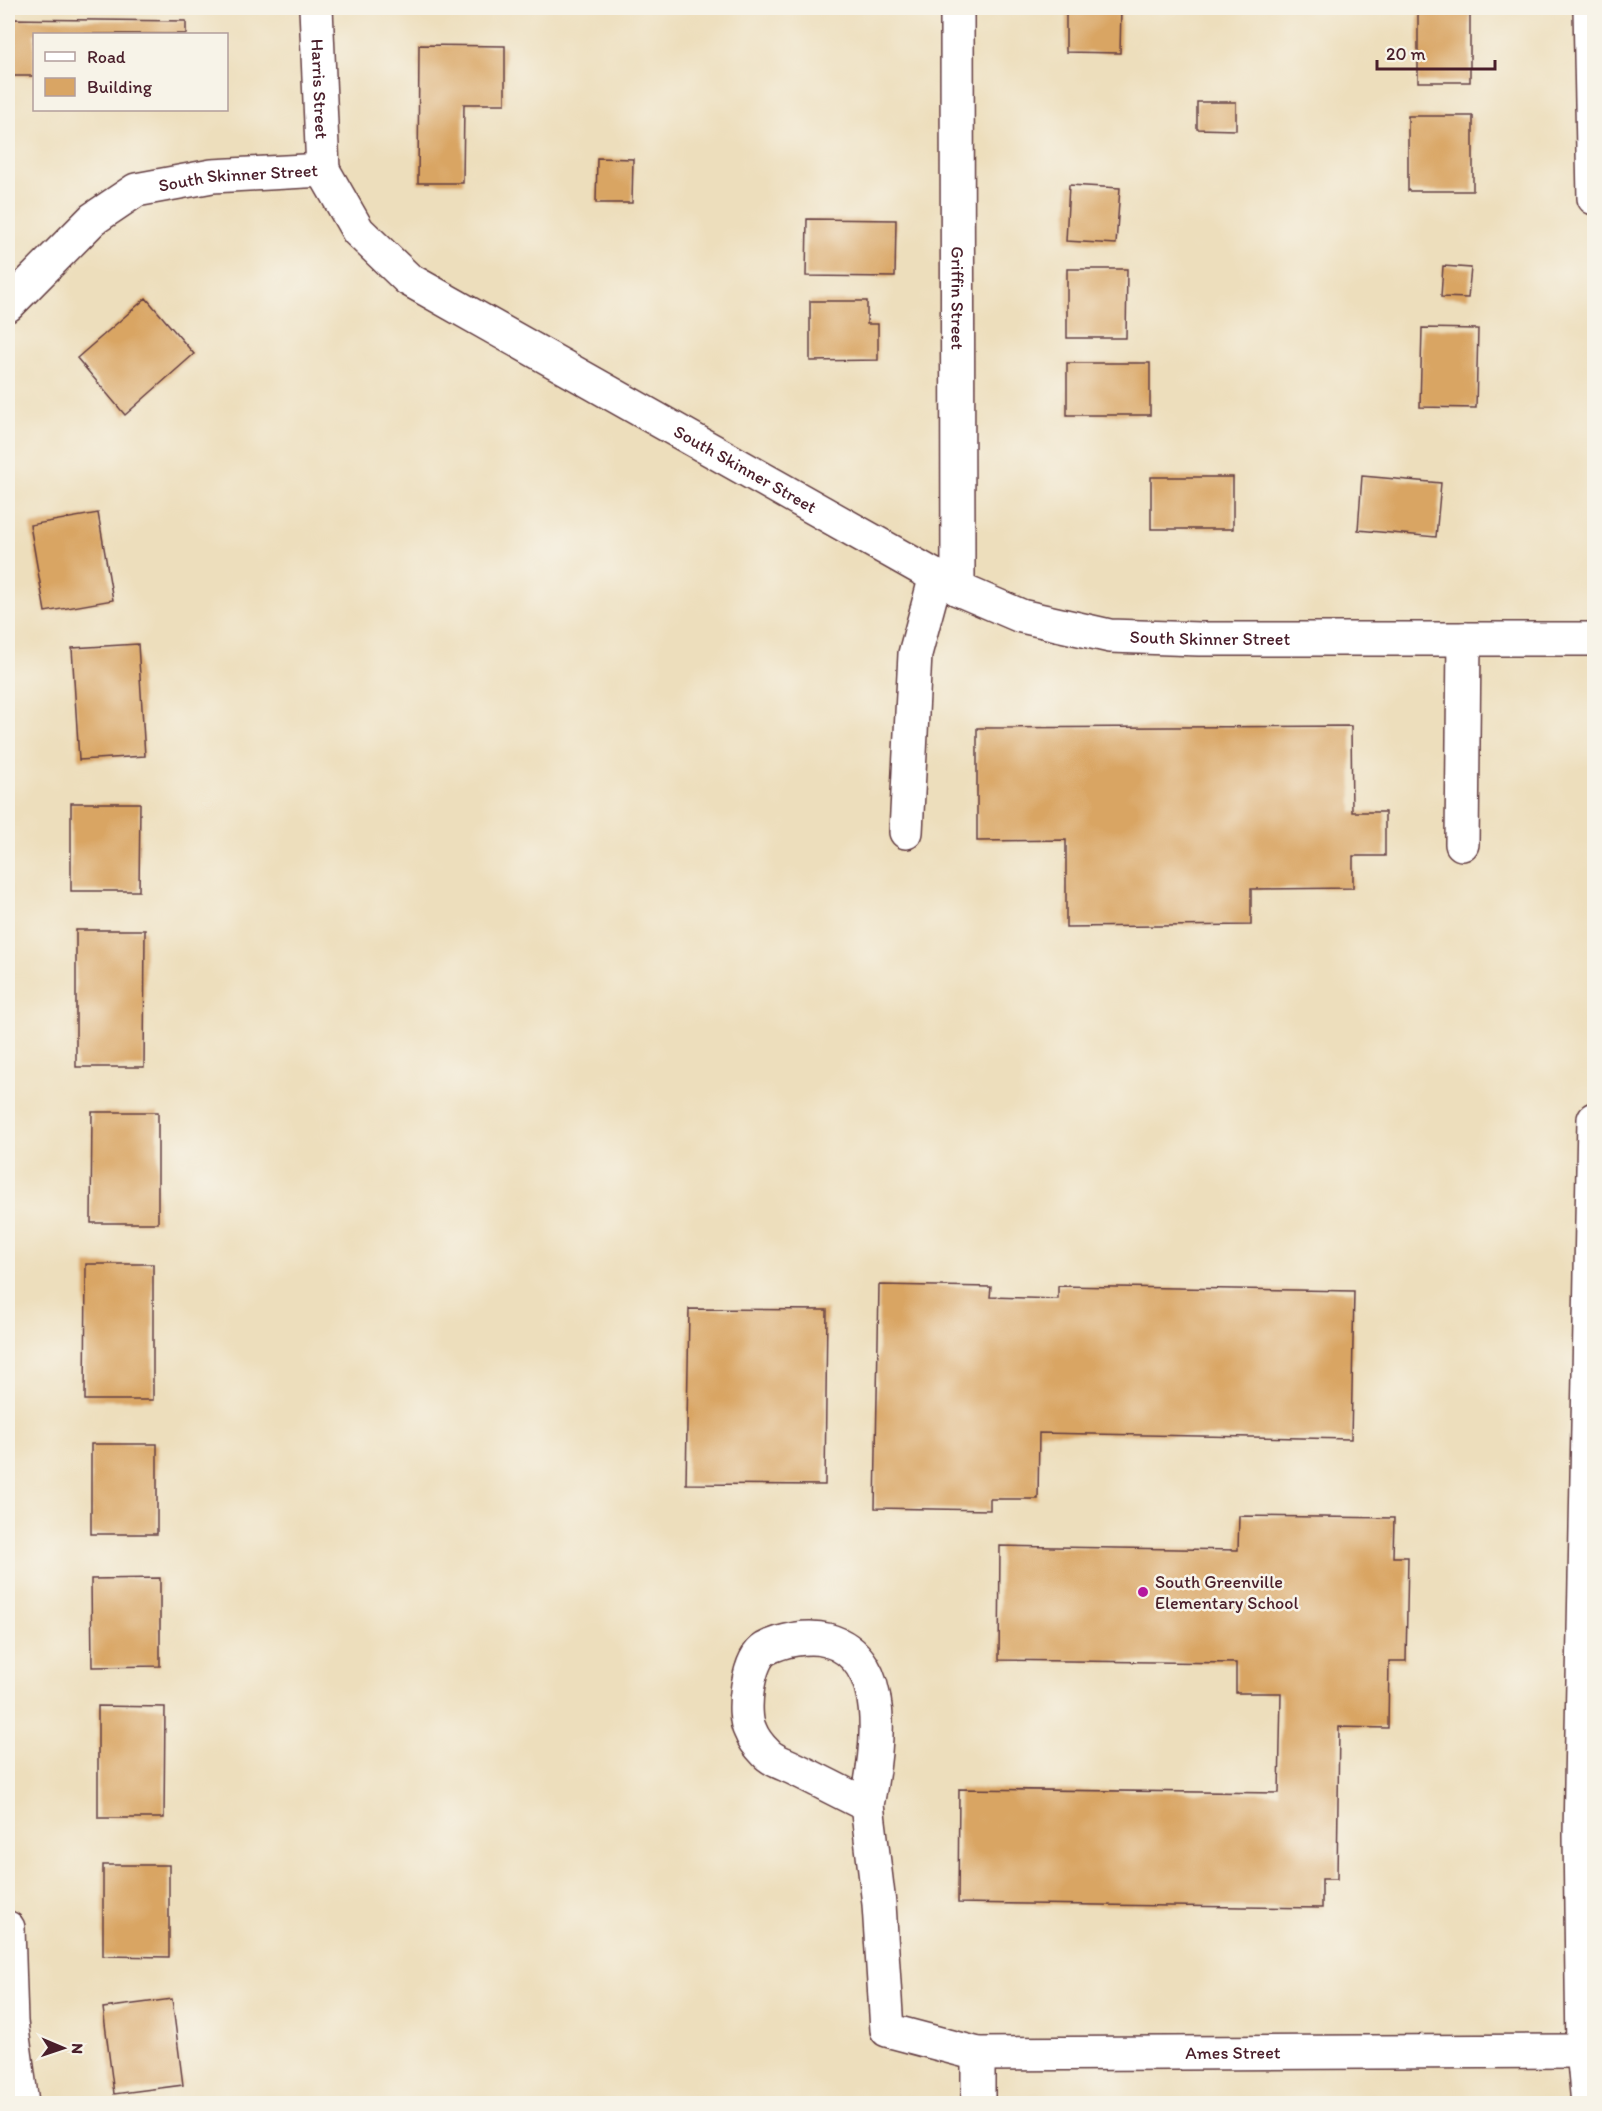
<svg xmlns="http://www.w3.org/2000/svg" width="1602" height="2111" font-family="Itim,sans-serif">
<rect width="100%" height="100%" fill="#f7f3e8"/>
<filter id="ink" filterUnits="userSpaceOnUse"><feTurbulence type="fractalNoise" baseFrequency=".0167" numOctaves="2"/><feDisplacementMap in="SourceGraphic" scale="12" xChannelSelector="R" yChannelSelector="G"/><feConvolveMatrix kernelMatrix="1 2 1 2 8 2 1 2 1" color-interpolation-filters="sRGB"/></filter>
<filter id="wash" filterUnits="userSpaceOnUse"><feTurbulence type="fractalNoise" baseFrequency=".008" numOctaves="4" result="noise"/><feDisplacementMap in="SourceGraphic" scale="24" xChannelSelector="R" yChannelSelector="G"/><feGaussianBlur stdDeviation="1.35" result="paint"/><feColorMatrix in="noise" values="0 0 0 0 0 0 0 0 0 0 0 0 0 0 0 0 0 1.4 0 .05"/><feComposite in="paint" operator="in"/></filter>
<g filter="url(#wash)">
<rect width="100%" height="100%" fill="#eddebc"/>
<g id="blocks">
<!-- building -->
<path fill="#d9a564" d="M432,8H481V13L432,14Z
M1066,8H1121L1120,53L1066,52Z
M1418,8H1470V82H1418Z
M8,19L186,21V34H34V76H8Z
M419,45L505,46V104H464L463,183H418Z
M1197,102H1236V130L1197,129Z
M1408,116H1473V191H1408Z
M597,158L633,159L632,203H596Z
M1069,185L1120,188L1116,244L1066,241Z
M807,219L896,220L895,277L806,276Z
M1443,266L1471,268L1468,298L1441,297Z
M1067,269H1127L1126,338H1067Z
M146,298L194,354L125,415L77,358Z
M810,301H867V324H878V360L810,361Z
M1422,328L1478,329L1476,408L1420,407Z
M1067,363H1150V415H1067Z
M1362,476L1441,483L1436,537L1358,530Z
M1151,477H1233V529H1151Z
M98,513L113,600L45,612L30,525Z
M138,644L145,756L79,760L72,648Z
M1351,726L1352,812H1385V856H1353V888L1251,889V925L1066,927V840L977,841V728Z
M71,803H140L139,891H71Z
M76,930H145L144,1067H76Z
M92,1112H158V1223H91Z
M86,1264H153V1400H85Z
M879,1285L991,1287L990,1297L1058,1299V1286L1354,1291L1351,1439L1039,1433L1038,1499H990V1510L875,1508Z
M689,1309L827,1310L825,1485L686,1484Z
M91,1444H157V1534H91Z
M1239,1516L1394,1518L1393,1557H1408L1406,1661H1389L1388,1728L1339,1727L1337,1879H1322V1908L958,1903L959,1789L1279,1793L1281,1693H1236V1663L999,1660L1000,1546L1238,1550Z
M160,1578V1666L92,1667L91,1579Z
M98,1706L165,1707L164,1818H98Z
M103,1865H169V1957L103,1956Z
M172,1999L183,2085L114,2094L103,2008Z"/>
</g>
</g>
<g filter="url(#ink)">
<use href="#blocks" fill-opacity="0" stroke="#623c41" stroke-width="1.5"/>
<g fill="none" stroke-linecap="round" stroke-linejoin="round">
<!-- minor casing -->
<g stroke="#623c41" stroke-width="36">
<g id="minor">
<path id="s1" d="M316,8L323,170"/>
<path id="s2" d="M957,8L958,589"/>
<path d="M1590,8L1594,198"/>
<path id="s3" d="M8,305L93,219L136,190L212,176L323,170L358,231L408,279L958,589L1021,616L1110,636L1199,639H1594"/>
<path d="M906,832L915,654L936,576"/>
<path d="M1462,844L1464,639"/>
<path id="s4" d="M867,1805C877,1755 893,1658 827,1640C808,1635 782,1640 765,1649C748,1659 741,1713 750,1730C753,1738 760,1747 766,1753C772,1760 785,1764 793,1768C818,1780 842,1793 867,1805L879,1904L887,2030L978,2054L1583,2051"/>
<path d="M8,1928L11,2022L22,2104"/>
<path d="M978,2104V2054"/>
<path d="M1588,2104L1583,2051L1580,1835L1594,1119"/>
</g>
</g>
<!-- minor -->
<use href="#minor" stroke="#fff" stroke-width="33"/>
</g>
</g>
<!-- markers -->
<circle fill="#b5179e" stroke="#f7f3e8" stroke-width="2" cx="1143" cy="1592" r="6"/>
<g text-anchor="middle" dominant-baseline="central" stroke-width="5" stroke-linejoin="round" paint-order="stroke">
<!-- street labels -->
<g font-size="18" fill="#4a1f2b" stroke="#f7f3e8">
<text stroke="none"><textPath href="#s1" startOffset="81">Harris Street</textPath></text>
<text stroke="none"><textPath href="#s3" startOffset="276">South Skinner Street</textPath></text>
<text stroke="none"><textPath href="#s2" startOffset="290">Griffin Street</textPath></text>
<text stroke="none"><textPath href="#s3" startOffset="888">South Skinner Street</textPath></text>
<text stroke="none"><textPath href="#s3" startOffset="1392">South Skinner Street</textPath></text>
<text stroke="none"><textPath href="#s4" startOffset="1054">Ames Street</textPath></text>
</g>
<!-- poi labels -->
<g font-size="18" fill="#4a1f2b" stroke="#f7f3e8" text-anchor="start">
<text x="1155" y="1582">South Greenville<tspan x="1155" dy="21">Elementary School</tspan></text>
</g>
</g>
<!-- margin -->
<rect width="1602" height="2111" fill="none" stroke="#f7f3e8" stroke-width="30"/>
<!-- legend -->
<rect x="33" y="33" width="195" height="78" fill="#f7f3e8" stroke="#b29e9c" stroke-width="1.5"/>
<rect x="45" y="52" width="30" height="9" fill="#ffffff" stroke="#b29e9c" stroke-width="1.5"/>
<text x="87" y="63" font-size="18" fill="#4a1f2b">Road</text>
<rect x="45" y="78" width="30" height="18" fill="#d9a564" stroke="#b29e9c" stroke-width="1.5"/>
<text x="87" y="93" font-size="18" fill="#4a1f2b">Building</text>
<!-- north arrow -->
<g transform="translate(63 2048) rotate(92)" stroke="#f7f3e8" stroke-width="4.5" paint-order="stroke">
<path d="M0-4.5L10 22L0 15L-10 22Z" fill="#4a1f2b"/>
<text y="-9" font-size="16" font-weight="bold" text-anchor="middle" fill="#4a1f2b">N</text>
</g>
<!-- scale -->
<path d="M1377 60v9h118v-9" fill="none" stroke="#4a1f2b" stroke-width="3"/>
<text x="1386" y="60" font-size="18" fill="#4a1f2b" stroke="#f7f3e8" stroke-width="4.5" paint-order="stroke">20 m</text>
</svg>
